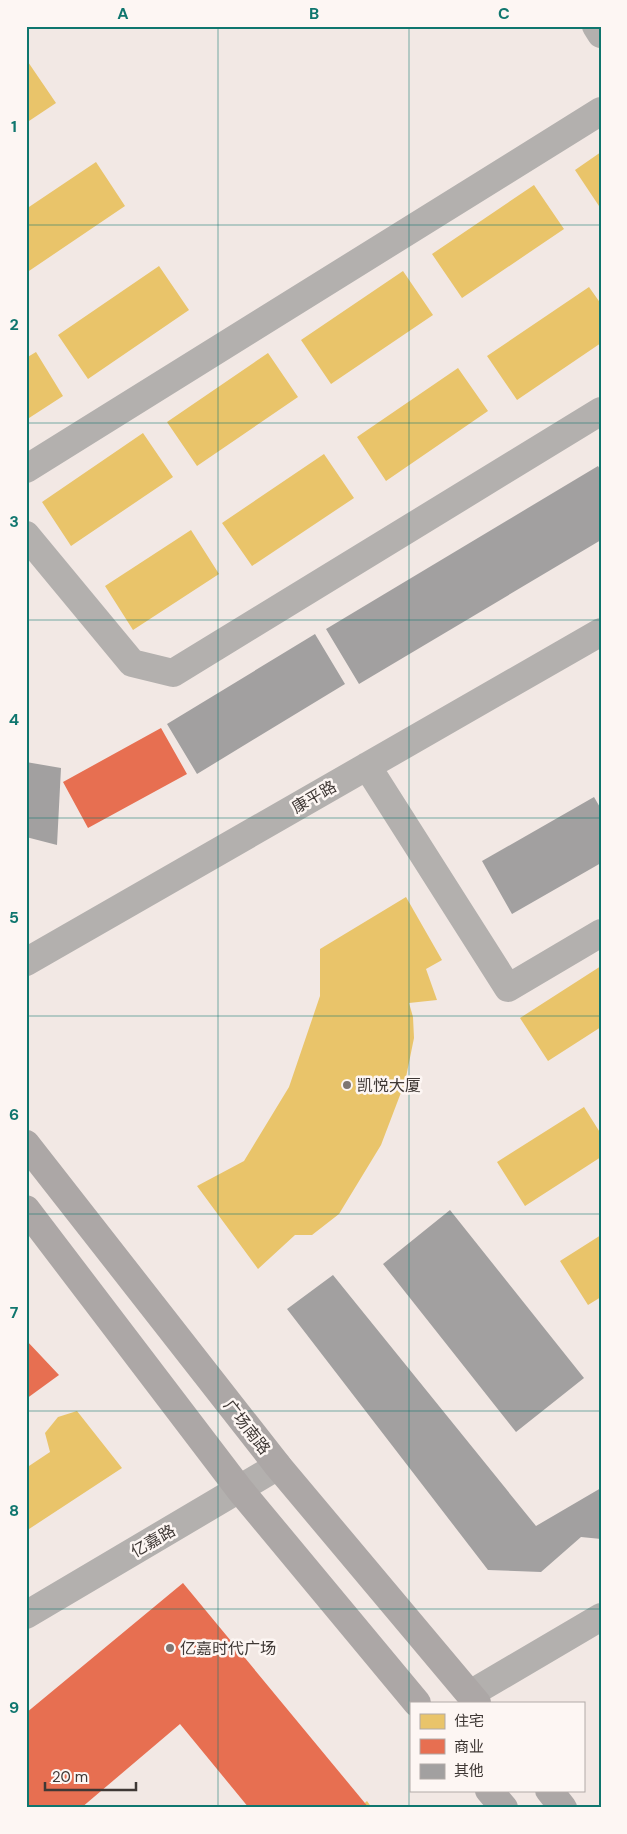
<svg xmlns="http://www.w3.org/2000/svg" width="627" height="1834" font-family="'DM Sans','Noto Sans SC',sans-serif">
<rect width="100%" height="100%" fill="#f2e8e4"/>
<!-- homes -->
<path fill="#e9c46a" d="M26,59L56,103L26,123Z
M601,152V209L575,170Z
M96,162L125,206L26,273V209Z
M534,185L564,229L462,298L432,254Z
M159,266L189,310L88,379L58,335Z
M403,271L433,315L331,384L301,340Z
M589,287L601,304V343L517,400L487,356Z
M36,352L63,396L26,420V358Z
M268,353L298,397L197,466L167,422Z
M458,368L488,411L386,481L357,437Z
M143,433L173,477L71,546L42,502Z
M324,454L354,498L252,566L222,523Z
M191,530L219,574L133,630L105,586Z
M406,897L442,960L426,969L437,1000L409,1003L413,1017L414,1038L405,1082L381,1145L339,1214L312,1235H295L258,1269L197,1186L244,1161L289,1087L320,996V949Z
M601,966V1027L548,1061L520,1018Z
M584,1107L601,1134V1157L525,1206L497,1162Z
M601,1235V1297L588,1305L560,1261Z
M77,1411L122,1468L26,1531V1468L50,1452L45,1433L58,1417Z
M187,1608L235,1666L63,1808H26V1740Z
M367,1801L372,1808H359Z"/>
<!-- shops -->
<path fill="#e76f51" d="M161,728L187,774L88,828L63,782Z
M26,1340L59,1375L26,1399Z
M183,1583L369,1808H249L180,1724L81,1808H26V1713Z"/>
<!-- building -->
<path fill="#a2a0a0" d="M598,466L601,471V540L359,684L326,629Z
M315,634L345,684L197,774L167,724Z
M26,762L61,768L57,845L26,837Z
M594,797L601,809V863L512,914L482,861Z
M450,1210L584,1378L516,1432L383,1264Z
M333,1275L536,1526L601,1488V1539L581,1537L541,1572L488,1570L287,1309Z"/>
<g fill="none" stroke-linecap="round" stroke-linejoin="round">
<!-- minor -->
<path stroke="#b3b0ae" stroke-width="28" d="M596,26L601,34
M26,469L601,111
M26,535L132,663L173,673L601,411
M367,766L508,988L601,933
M26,962L601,632
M26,1615L278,1466
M470,1694L601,1617"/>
<!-- major -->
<path stroke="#aca7a6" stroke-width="28" d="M26,1144L278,1466L477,1703
M26,1209L240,1490L417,1703
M489,1790L504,1808
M549,1790L563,1808"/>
</g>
<!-- grid -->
<path fill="none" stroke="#0f766e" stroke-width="1" stroke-opacity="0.55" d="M218,26V1808M409,26V1808M26,225H601M26,423H601M26,620H601M26,818H601M26,1016H601M26,1214H601M26,1411H601M26,1609H601"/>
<!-- markers -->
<g fill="#7e7672" stroke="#fdf6f3" stroke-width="2">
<circle cx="347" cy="1085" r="5"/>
<circle cx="170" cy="1648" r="5"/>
</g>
<g text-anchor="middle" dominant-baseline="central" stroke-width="5" stroke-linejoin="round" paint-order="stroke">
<!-- street labels -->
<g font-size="16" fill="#3f3835" stroke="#fdf6f3">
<text transform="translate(314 797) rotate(-30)">康平路</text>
<text transform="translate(247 1427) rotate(52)">广场南路</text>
<text transform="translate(153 1541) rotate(-30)">亿嘉路</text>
</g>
<!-- poi labels -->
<g font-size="16" fill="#3f3835" stroke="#fdf6f3" text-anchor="start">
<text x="357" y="1085">凯悦大厦</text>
<text x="180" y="1648">亿嘉时代广场</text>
</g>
</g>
<!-- border -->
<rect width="627" height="1834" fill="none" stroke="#fdf6f3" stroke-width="55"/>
<!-- legend -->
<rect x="410" y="1702" width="175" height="90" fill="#fdf6f3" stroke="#b1aaa7"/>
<rect x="420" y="1714" width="25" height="15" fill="#e9c46a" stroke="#b1aaa7"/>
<text x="454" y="1726" font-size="15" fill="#3f3835">住宅</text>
<rect x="420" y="1739" width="25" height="15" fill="#e76f51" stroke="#b1aaa7"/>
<text x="454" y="1752" font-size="15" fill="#3f3835">商业</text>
<rect x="420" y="1764" width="25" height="15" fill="#a2a0a0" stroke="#b1aaa7"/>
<text x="454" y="1776" font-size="15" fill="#3f3835">其他</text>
<!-- scale -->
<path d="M45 1782v8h91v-8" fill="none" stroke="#3f3835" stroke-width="2.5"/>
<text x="52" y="1782" font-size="15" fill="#3f3835" stroke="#fdf6f3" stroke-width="4" paint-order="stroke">20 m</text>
<rect x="28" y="28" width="572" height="1778" fill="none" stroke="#0f766e" stroke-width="2"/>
<g font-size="16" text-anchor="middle" font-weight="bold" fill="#0f766e">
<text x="123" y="19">A</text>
<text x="314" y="19">B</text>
<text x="504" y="19">C</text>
<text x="14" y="132">1</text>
<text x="14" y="330">2</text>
<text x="14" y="527">3</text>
<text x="14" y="725">4</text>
<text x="14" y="923">5</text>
<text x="14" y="1120">6</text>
<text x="14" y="1318">7</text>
<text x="14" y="1516">8</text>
<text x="14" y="1713">9</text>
</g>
</svg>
